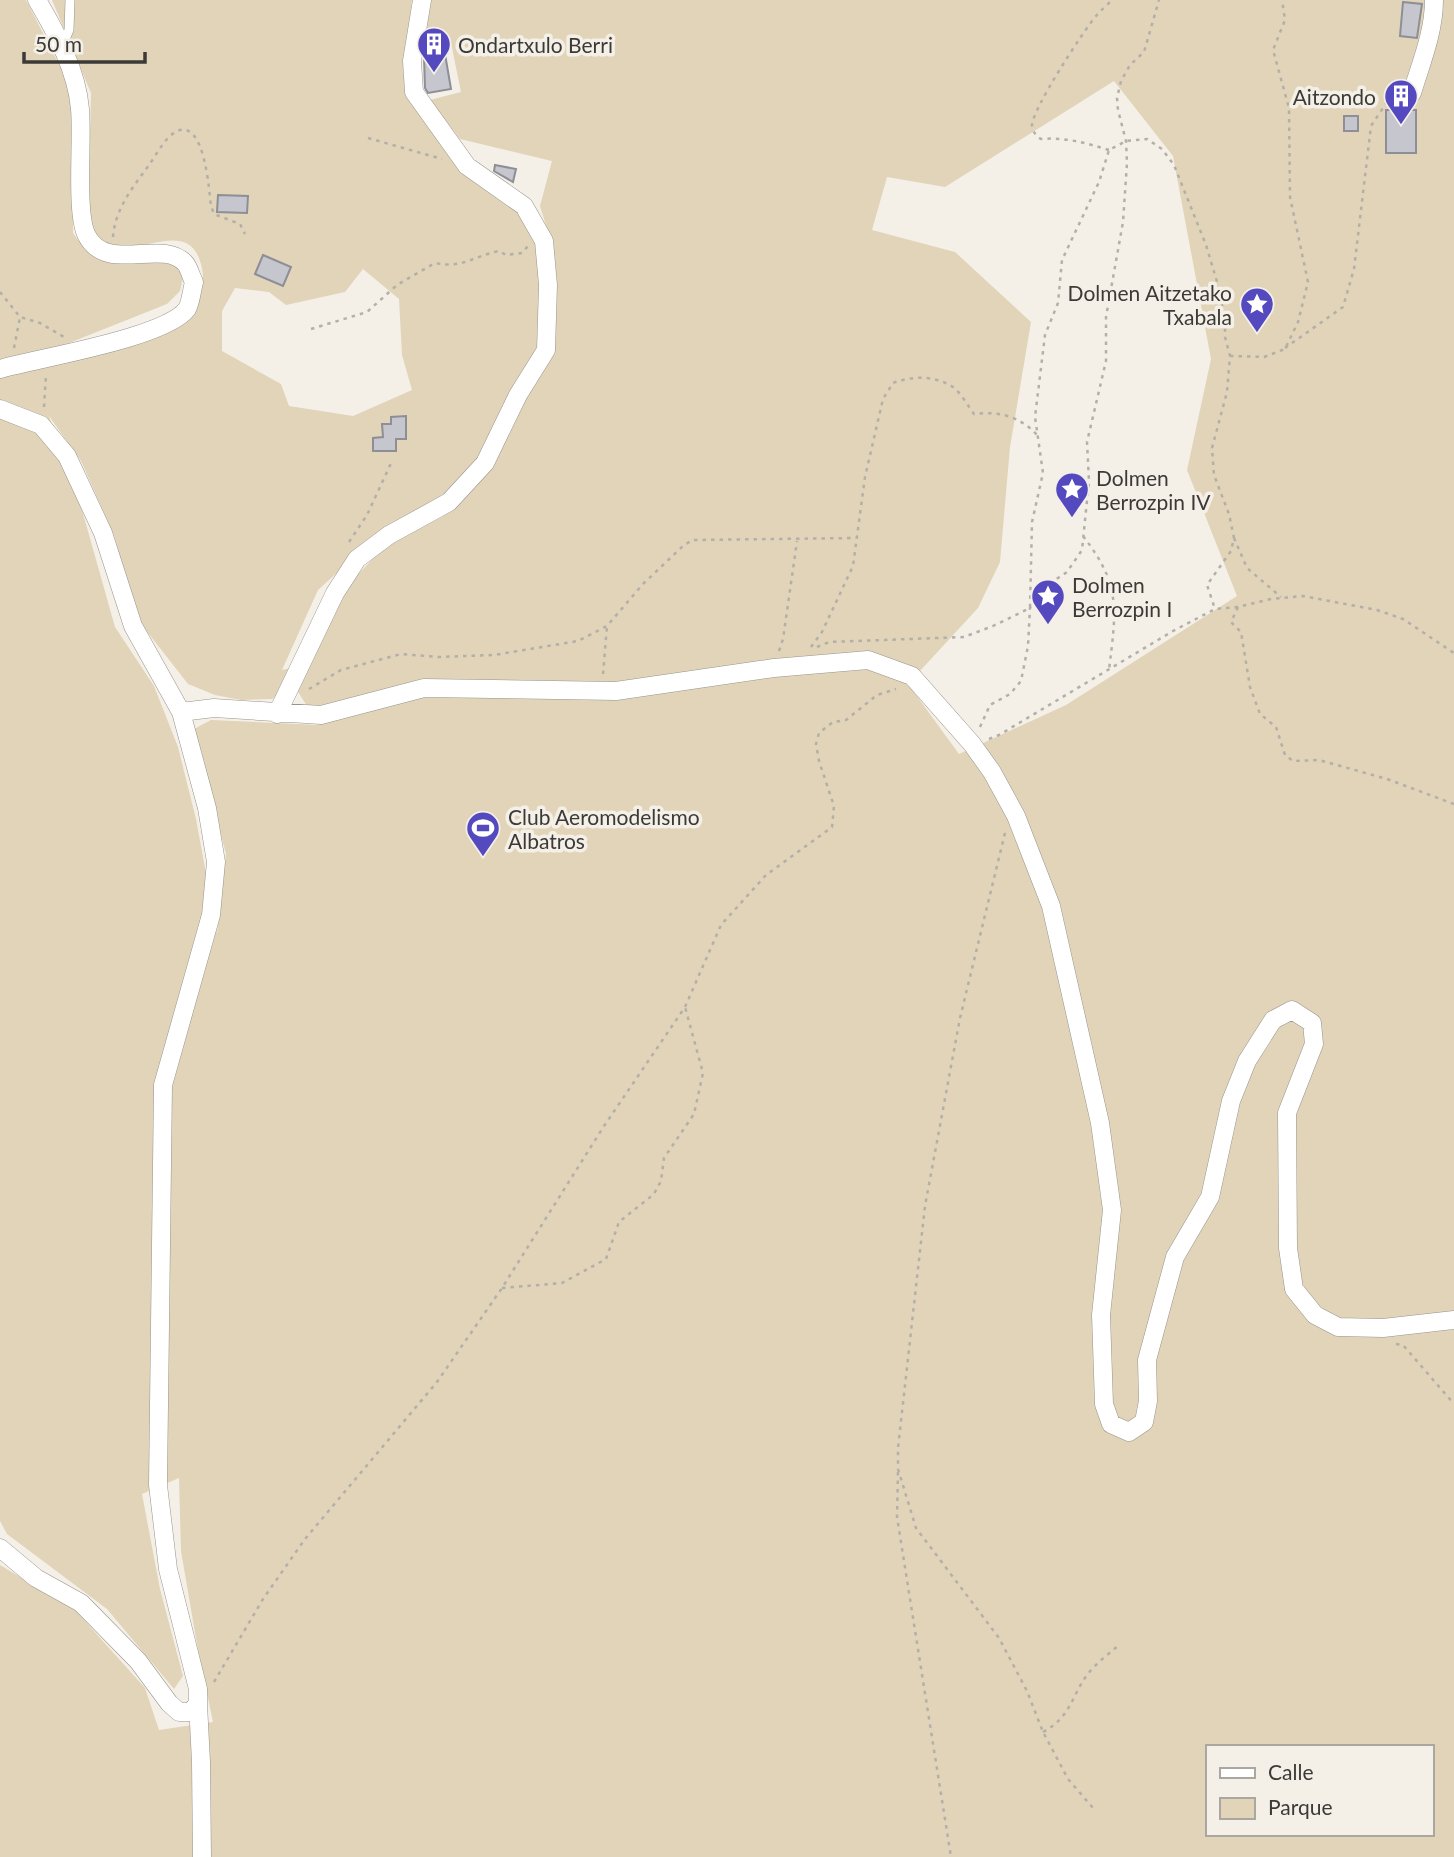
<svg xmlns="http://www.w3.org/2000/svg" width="1454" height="1857" font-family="Lato,sans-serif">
<rect width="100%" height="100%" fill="#f4f0e8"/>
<!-- green -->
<path fill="#e1d4b8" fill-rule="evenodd" d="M0,0H26L66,78L73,106V233L78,240L107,261L155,260L174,264L183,277L180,291L167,304L54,349L52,366L115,350L198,302C202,289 205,278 201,264C190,224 155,247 126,247C119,247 111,245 104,244L93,232L88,216L91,93L52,0H412L403,71L408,96L510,199L524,219L537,245L541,277L540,336L534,359L480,461L446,498L384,530L318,590L282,670L308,664L347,586L385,546L442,517L494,465L522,405L546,362L548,232L540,206L552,161L460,139L430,100L461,92L451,43L422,47L428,0H1454V1857H0V1565L75,1610L145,1688L159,1730L213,1722L198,1650L181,1551L179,1478L142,1494L160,1589L183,1676L174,1689L107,1609L7,1534L0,1521ZM1114,81L1173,156L1211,359L1187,470L1237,596L1066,705L959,754L908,684L978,608L1000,562L1010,447L1031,322L955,252L872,230L887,177L945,187ZM363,269L399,299L402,355L412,390L353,416L289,406L281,384L222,351V311L235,288L269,292L286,305L345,292ZM49,416L81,461L114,535L138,620L188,684L215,695L241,700L272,699L295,687L319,725L211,720L194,729L226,854L217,933L196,819L178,747L154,686L115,627L82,510ZM1207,1747H1431V1834H1207Z"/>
<!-- building -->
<path fill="#c5c6ce" stroke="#8d8e96" stroke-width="2" d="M1403,2L1422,4L1417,38L1400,36Z
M445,54L451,89L428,93L425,88L424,57Z
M1386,110H1416V153H1386Z
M1344,116H1358V131H1344Z
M495,165L516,169L513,182L494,171Z
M218,195L248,196L247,213L217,212Z
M263,255L291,267L283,286L255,274Z
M406,416V439H396V451H373V438L383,437L382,424H391V417Z"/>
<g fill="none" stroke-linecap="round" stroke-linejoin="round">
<!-- lane casing -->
<g stroke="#97948c" stroke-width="10">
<path id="lane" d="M62,46L69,30L70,0"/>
</g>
<!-- street casing -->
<g stroke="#97948c" stroke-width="19">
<path id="street" d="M1412,93C1421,63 1434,32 1434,0
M0,369C38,358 165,338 187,309C191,302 192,289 194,282C191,277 189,267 185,263C162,238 107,274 87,236C75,214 83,138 80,109C77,71 56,32 37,0
M0,409L41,425L67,456L103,533L133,626L181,712L207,808L216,862L211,915L163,1085L158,1485L168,1569L198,1689V1704L190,1712H179L169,1703L138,1661L81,1603L36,1578L0,1548
M181,712L214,708L321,715L424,688L616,691L774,668L868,660L912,676L972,744L992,772L1016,816L1051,906L1100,1123L1112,1210L1101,1315L1104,1404L1111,1424L1129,1432L1144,1422L1148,1401L1147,1360L1175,1257L1210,1197L1231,1101L1247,1061L1273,1020L1292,1010L1312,1023L1314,1044L1287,1113L1288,1248L1294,1289L1315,1315L1338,1327L1383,1328L1454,1320
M277,714L335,593L357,559L389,535L449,502L485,463L518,395L546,350L548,285L544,241L524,206L467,166L414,92L412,61L422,0
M198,1704L201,1762L202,1857"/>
</g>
<!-- path -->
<path stroke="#b3b0a9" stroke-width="2.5" stroke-dasharray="3.5 5" stroke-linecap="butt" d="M368,138L442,159
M1109,150C1086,143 1065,137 1041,139C1036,136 1033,132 1032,126C1031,111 1084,30 1096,16C1101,10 1107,5 1112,0
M113,237C115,209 133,187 149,165C157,154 165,137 177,131C205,119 209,191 211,206L214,214L240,224L245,234
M0,292L20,317L40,323L64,337
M311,329L367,312L397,285L435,263C462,269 474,256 499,251L506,255L522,253L528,246
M14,348L20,317
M1285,348L1343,307L1354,269L1371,126L1389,99L1395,96
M1230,356L1264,357L1285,349L1298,322L1308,282L1290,197L1289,108L1273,50L1285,20L1282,0
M44,407L46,375
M1083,536C1122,586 1116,611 1109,670
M1234,538L1247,568L1281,597
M349,542L367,515L392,461
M1238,607L1231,622L1241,632L1250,687L1260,714L1276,727L1285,755L1293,761L1319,760L1387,779L1454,804
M811,647L822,632L853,566L865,477L883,399L893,383C911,376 935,375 953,387C961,393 968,406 974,414C999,411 1020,416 1038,436
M817,647L829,642L964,637L993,626L1030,608L1032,522L1043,473L1035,417L1045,335L1058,303L1062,260L1099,182L1109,150L1126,141L1147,139L1162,149L1174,165L1206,245L1218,285L1225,321V337L1230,356L1227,392L1212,448L1214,475L1229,514L1234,538L1231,551L1207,585L1215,609
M779,651L783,639L797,541
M603,674L607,626
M309,689L341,670L401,654L438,657L494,655L578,641L607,626L643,584L684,545L693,540L856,538
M980,727L990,705L1010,694L1021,681L1028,646L1030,608L1040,590L1067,572L1082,550L1089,481L1087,442L1106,361V317L1123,222L1127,163L1126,141L1118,110L1117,98L1121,81L1130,65L1144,52L1159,0
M989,739L999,735L1173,631L1215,609L1238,607L1271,599L1303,596L1377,610L1403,619L1454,653
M1005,833L960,1018L925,1206L898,1448V1469L916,1528L999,1638L1027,1691L1043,1732L1068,1779L1093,1808
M502,1288L562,1283L606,1259L619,1222L654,1194L661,1181L664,1158L694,1114L703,1073L685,1007
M1396,1344L1403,1345L1454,1404
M898,1472L897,1517L951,1857
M214,1682L263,1599L305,1539L437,1382L502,1288L604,1126L685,1007L721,925L766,875L832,827L834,806L819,761L816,744L819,733L833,722L846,720L877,695L896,689
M1043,1732C1071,1717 1071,1697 1087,1675C1096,1663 1109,1654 1120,1644"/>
<!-- lane -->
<use href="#lane" stroke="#fff" stroke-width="9"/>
<!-- street -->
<use href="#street" stroke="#fff" stroke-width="18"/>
</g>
<!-- icons -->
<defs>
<g id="building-pin" transform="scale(1.75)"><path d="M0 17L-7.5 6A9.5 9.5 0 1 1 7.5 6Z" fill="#5549c0" stroke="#f4f0e8"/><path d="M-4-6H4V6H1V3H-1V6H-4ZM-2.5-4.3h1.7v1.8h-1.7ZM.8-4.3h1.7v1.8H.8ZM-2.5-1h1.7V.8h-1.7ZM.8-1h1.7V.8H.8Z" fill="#fff"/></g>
<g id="sight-pin" transform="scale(1.75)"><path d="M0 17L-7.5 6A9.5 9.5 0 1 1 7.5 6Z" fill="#5549c0" stroke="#f4f0e8"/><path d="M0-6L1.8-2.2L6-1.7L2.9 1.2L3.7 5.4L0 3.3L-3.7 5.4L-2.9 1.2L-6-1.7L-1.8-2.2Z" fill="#fff"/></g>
<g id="stadium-pin" transform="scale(1.75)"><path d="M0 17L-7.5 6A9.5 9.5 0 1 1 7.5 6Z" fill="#5549c0" stroke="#f4f0e8"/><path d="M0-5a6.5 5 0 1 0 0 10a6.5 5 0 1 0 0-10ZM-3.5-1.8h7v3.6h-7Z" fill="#fff"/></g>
</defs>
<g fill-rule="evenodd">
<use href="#building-pin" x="434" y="44"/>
<use href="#building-pin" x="1401" y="96"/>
<use href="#sight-pin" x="1257" y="304"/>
<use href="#sight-pin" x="1072" y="489"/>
<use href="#sight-pin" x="1048" y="596"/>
<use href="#stadium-pin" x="483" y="828"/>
</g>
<g text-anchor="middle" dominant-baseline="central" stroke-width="7" stroke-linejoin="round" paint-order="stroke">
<!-- poi labels -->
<g font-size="21" fill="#3b3a36" stroke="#f4f0e8" text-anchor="start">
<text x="458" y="44">Ondartxulo Berri</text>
<text x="1376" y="96" text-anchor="end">Aitzondo</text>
<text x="1232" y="292" text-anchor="end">Dolmen Aitzetako<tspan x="1232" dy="24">Txabala</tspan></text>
<text x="1096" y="477">Dolmen<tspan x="1096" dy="24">Berrozpin IV</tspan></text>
<text x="1072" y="584">Dolmen<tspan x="1072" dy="24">Berrozpin I</tspan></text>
<text x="508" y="816">Club Aeromodelismo<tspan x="508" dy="24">Albatros</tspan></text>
</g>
</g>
<!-- legend -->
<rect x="1206" y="1745" width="228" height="91" fill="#f4f0e8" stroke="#aaa7a1" stroke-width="2"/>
<rect x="1220" y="1768" width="35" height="10" fill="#ffffff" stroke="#aaa7a1" stroke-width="2"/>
<text x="1268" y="1780" font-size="21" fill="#3b3a36">Calle</text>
<rect x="1220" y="1798" width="35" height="21" fill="#e1d4b8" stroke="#aaa7a1" stroke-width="2"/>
<text x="1268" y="1815" font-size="21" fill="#3b3a36">Parque</text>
<!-- scale -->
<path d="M24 52v10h121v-10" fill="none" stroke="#3b3a36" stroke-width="3.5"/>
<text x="35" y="52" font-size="21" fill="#3b3a36" stroke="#f4f0e8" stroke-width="5" paint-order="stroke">50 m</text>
</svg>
